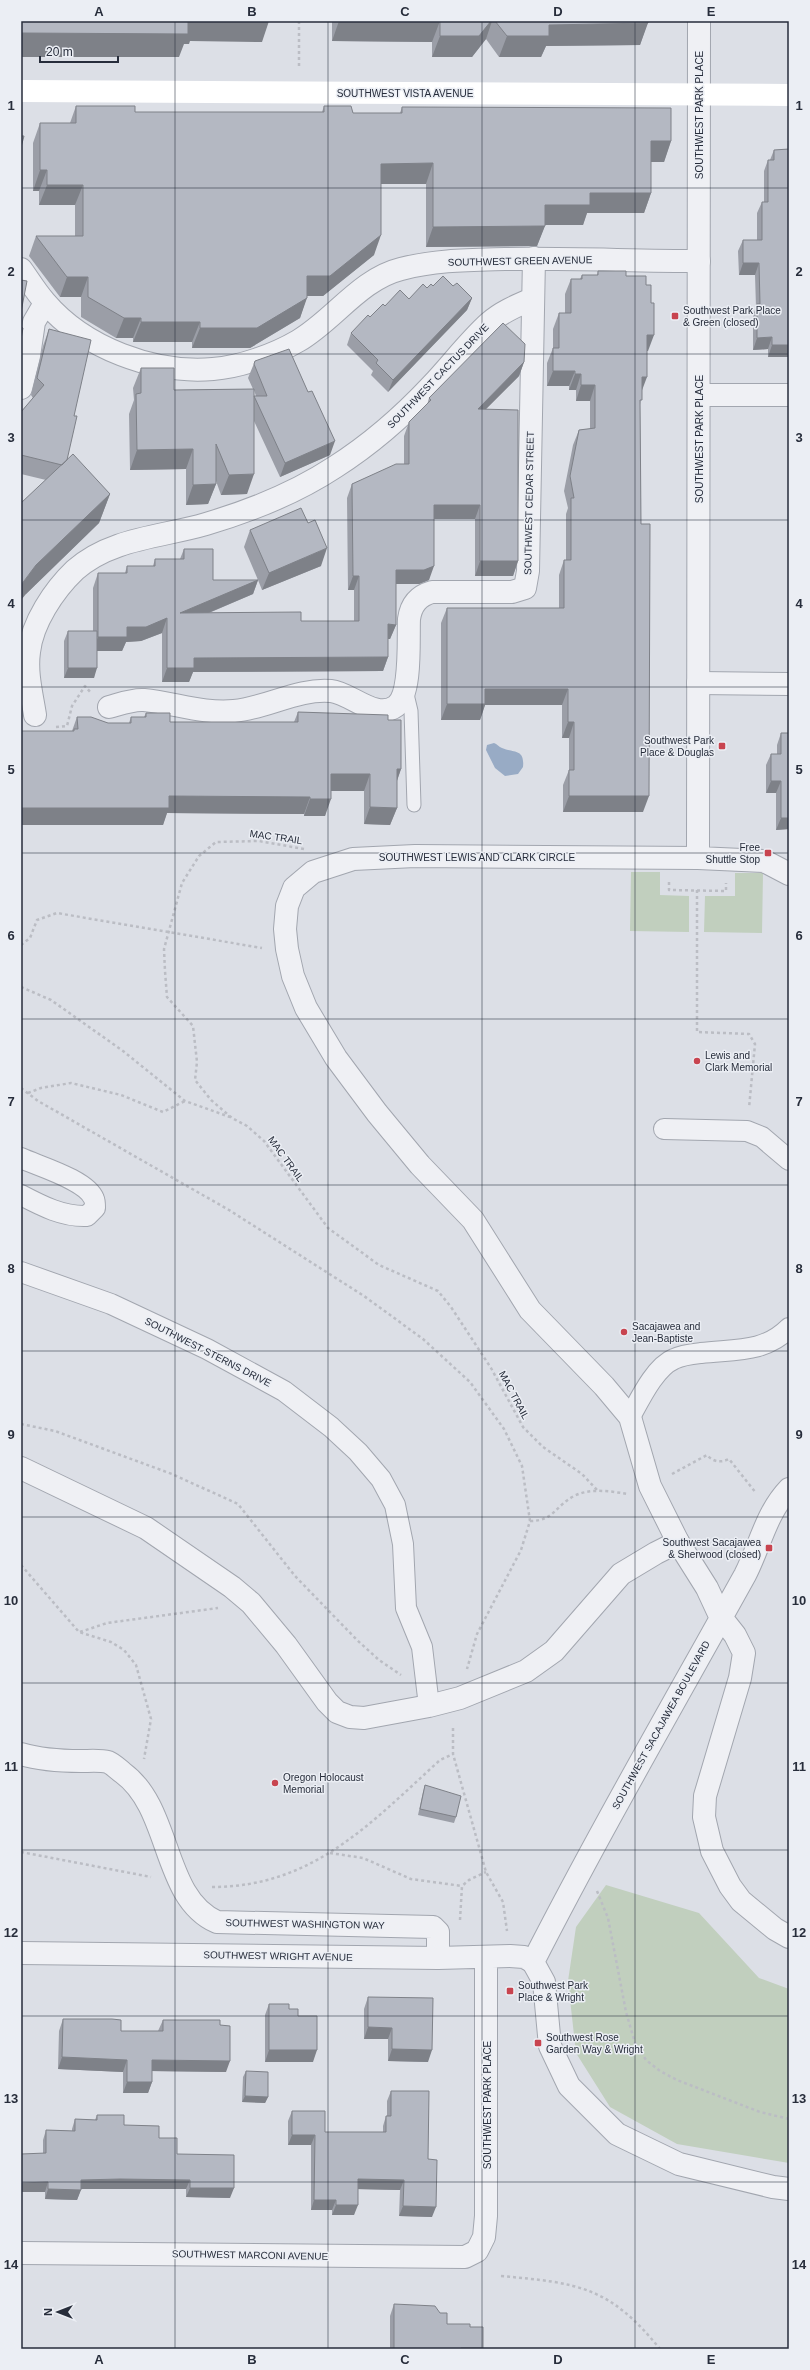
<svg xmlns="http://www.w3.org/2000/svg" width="810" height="2370" font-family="Arial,sans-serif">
<rect width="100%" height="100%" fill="#dcdfe6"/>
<!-- green -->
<path fill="#c1cfbe" d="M631,872H660V895L689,896V932L630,931Z
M735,873H763L762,933L704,932L705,896H735Z
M606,1885L699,1913L759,1978L789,1989V2163L677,2144L610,2107L576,2053L568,1981L576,1927Z"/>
<!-- water -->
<path fill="#98abc5" d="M494,743C497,744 499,747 502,748C513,753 525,748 523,767L518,774L505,776L495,768L486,750L487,745Z"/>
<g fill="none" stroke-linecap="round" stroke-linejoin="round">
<!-- service casing -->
<g stroke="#a2a6af" stroke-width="15">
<path id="service" d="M406,690L411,711L414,805"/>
</g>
<!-- pedestrian casing -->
<g stroke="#a2a6af" stroke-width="22">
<path id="pedestrian" d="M664,1129L747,1131L762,1137L789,1160
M21,1158C38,1166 87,1180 94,1199C95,1201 95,1205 95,1208L87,1216C63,1217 42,1206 21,1195
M21,1272L111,1304L207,1349L284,1391L331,1427L358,1452L381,1479L395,1505L403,1544L406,1608L422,1647L429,1706
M630,1417C640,1399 655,1367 674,1359C682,1355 692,1354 701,1353C735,1349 764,1353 789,1328"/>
</g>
<!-- minor casing -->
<g stroke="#a2a6af" stroke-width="24">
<path id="minor" d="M21,269C29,280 36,292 45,302C84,348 154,374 213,369C240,367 274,355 298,341C333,321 360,279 401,269C435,260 470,260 505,259C570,258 635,261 699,261
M21,388L29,356L34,322L45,303
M699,395H789
M698,683L789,684
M109,707C120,704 133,699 144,700C175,703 203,714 234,711C267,708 298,688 331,691C351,693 376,721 396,706C412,694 408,639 409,619C411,605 418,596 432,592H512L525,588L528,571L534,258
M35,715C32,695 26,673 29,652C32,623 54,590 75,570C111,538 162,537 206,524C250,511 297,492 335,467C371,444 403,416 432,385C451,365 469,341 489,323C501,312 518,305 532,299
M21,1468L146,1528L232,1587L251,1603L286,1645L327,1702L337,1712L350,1717L364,1718L429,1706L460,1698L526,1671L554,1651L621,1574L656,1553L678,1542
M21,1754C41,1760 61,1761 81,1761C89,1761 101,1760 108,1762C113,1764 119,1770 123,1773C172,1809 162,1898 217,1922L433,1927L438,1932V1958
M21,1953L438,1958L510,1956L524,1957L533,1962
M21,2253L465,2257L477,2251L484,2237L486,2216V1958"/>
</g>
<!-- tertiary casing -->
<g stroke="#a2a6af" stroke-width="24">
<path id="tertiary" d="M698,858L699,21
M789,874L764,861L698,858L415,856L353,859L313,872L294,888L287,906L285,929L287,949L293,976L306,1008L336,1058L377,1113L420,1165L473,1220L530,1310L604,1386L630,1417L650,1486L678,1542L707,1588L720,1616L735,1635L744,1653L740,1678L705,1796L704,1817L712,1851L730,1886L741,1901L775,1929L789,1937
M789,1489C766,1513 760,1546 745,1575C674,1703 600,1831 533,1962L544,1982L550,2046L569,2086L617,2134L679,2164L773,2187L789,2189"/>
</g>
<!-- path -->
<path stroke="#bbbdc4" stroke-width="2.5" stroke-dasharray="3 3" stroke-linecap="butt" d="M299,21V68
M56,727L67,726L72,706L85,686L91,693
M304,849L259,841L216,842L199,856L182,883L164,949L165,971L167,997L193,1026L197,1062L195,1080L211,1100L232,1118L247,1126L264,1141L328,1228L379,1265L438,1291L451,1307L491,1368L523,1427L543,1447L582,1474L598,1491
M669,882V890L726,891V883
M697,890V1032L749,1034L755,1044L749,1108
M21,945L30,938L37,920L57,913L262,948
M21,987L51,1000L123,1051L185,1101L230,1117
M21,1088L38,1101L229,1210L364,1296L423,1339L470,1382L504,1429L522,1466L530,1521L521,1550L477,1634L467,1669
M28,1093L41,1088L71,1083L121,1095L163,1112L185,1101
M21,1424L55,1431L172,1474L238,1504L295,1576L357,1640L379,1660L401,1675
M672,1474L707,1455C713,1462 721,1463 729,1459L756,1493
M530,1521C554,1521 555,1506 574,1496C590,1488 610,1491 627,1494
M21,1565L79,1632L111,1642L124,1650L136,1665L151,1719L144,1759
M80,1632L107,1623L218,1608
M453,1728V1754L486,1872L503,1902L507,1931
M21,1852L151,1877
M330,1853L363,1858L411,1879L462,1886
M212,1887C313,1887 371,1823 440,1760L453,1754
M597,1891L608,1918L626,2012L635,2043L646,2060L660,2071L677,2080L760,2112L789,2119
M460,1920L462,1886L469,1880L486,1872
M501,2276C578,2283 609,2286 660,2349"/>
<!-- service -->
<use href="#service" stroke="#eff0f4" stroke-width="13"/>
<!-- pedestrian -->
<use href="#pedestrian" stroke="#eff0f4" stroke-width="20"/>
<!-- minor -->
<use href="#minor" stroke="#eff0f4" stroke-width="22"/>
<!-- tertiary -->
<use href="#tertiary" stroke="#eff0f4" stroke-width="22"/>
<!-- secondary -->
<path stroke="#fff" stroke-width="22" d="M21,91L789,95"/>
</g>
<!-- wall -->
<path fill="#9b9ea7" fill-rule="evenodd" d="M332,21H648L640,45L546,46L541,57H499L486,39L472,57H432V42L332,41Z
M76,106L135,112H322L324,106L353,113H400L402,107L671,141L664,162H651V193L644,213H587L583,225H545L537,246L426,247V184H381L374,255L323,296H307L300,318L250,348H192V342H133V338H116L81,317V297H60L29,256L36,236H75V205H39V191H33V143L40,123H70Z
M789,149V357H768V349L753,350V316L756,307L755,275H739L738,251L743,240H757V213L762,202H764V171L768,160H770L774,150Z
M598,271L626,276L648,351H647L640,405L643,812H563V785L569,770V738H562V705H485L480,720H441V623L447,608H559V575L564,560H566V514L568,508L564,491L573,445L579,430L590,429V401H576V390H569V386H547V363L553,348V329L559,313H565V294L571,279H580L582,275H597Z
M433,286H453L472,298L467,310L388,392L371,375L373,371L347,345L351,333L370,317L385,306L409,299L427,288Z
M49,329L74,416L67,460L110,494L99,523L26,594L46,480L21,474V412L33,398L31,395L43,346Z
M255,361L330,455L280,477L254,421L247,494L221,495L216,481V484L208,504L186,505V469L130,470L129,414L134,400L133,388L141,368L174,390L253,389L248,378ZM254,390L256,396H254Z
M524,362L519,376L486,409L518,561L513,576H475V519H434L429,580L419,584H396V625L390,639H388V657L383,671L193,672L189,682H162V633L141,641L126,642L122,651H97L94,678H64V641L68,631H93V588L98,573H125L127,566H153L155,559H180L184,549L213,580H258L244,547L250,530L321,566L262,590L258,580L253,594L209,613L301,621H354V590H348L347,498L352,484L404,464V436L409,422L427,405L429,398Z
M298,712L388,720L401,769L397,781V808L390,825L364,824V791H331L325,816H304V814L167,813L163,825H21V731H72L77,717L108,723H129L131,717H144L146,713L170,722H294Z
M789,728V829L776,830V793H766V765L771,754H777V745L781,733H788Z
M425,1785L456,1817L454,1823L418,1815L423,1792Z
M368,1997L428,2062L388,2061V2039H364V2009Z
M269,2004L289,2009L298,2016L313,2062H265V2015Z
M63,2019L121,2031H158L163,2020L220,2025L226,2072L152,2071V2082L148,2093H123V2072L58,2069L59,2031Z
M246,2071L268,2097L265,2103L242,2102L243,2077Z
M391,2091L428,2159L432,2217L399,2216L400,2190L358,2189L354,2215H332V2210H311V2145H288V2121L292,2111L325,2132H383V2126L386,2116H387V2101Z
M97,2115L159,2138L177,2154L230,2198L186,2197V2189H81L77,2200L45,2199V2192H21V2154H43V2140L46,2130L72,2131V2129L75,2119L95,2120Z
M394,2304L440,2313L447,2324L470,2327L482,2349H390V2316Z"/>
<!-- shaded-wall -->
<path fill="#7e8188" d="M188,21H269L262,42L190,41L189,44H184L179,57H21V33Z
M339,21H440L432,42L332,41Z
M491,21H492L486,39L472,57H432L440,36Z
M648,23L640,45L546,46L541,57H499L507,36L549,25Z
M651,141H671L664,162H644Z
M433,163L426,184H373L381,164Z
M40,170H47L39,191H33Z
M47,185H83L75,205H39Z
M590,193H651L644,213H587L583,225H537L545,205Z
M545,226L537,246L426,247L433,227Z
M381,235L374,255L323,296H299L307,276Z
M743,263H759L755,275H739Z
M67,277H88L81,297H60Z
M307,298L300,318L250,348H192L200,328Z
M472,298L467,310L388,392L393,380Z
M124,318H141L133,338H116Z
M141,322H200L192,342H133Z
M647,335H654L648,351H641Z
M772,337L768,349L753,350L757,338Z
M772,345H789V357H768Z
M524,362L519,376L472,423L478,409Z
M553,371H575L569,386H547Z
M575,374H581L576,390H569Z
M642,377H647L641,393Z
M581,385H595L590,401H576Z
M335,441L330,455L280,477L285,463Z
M193,449L186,469L130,470L137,450Z
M254,474L247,494L221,495L229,475Z
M216,484L208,504L186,505L193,485Z
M110,494L99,523L26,594L21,600V585L36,565Z
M434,505H480L475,519H429Z
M327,548L321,566L262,590L269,573Z
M480,561H518L513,576H475Z
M434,566L429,580L419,584H391L396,570Z
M353,576H359L354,590H348Z
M258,580L253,594L175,627L180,613Z
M167,618L162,633L141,641L126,642L122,651H93L98,637L127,627Z
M388,624L396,625L390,639H383Z
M388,657L383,671L193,672L189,682H162L167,668L194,658Z
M68,668H97L94,678H64Z
M485,689H568L562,705H485L480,720H441L447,704Z
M568,722H574L569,738H562Z
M397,769H401L395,786Z
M331,774H370L364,791H325Z
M771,781H781L776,793H766Z
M169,796L310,797L304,814L167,813L163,825H21V808Z
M569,796H649L643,812H563Z
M310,799H331L325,816H304Z
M370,807L397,808L390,825L364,824Z
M781,818H789V829L776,830Z
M368,2027L392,2028L388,2039H364Z
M392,2049L432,2050L428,2062L388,2061Z
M269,2050H317L313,2062H265Z
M62,2057L127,2060L123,2072L58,2069Z
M152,2060L230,2061L226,2072L148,2071Z
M127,2082H152L148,2093H123Z
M245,2096L268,2097L265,2103L242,2102Z
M292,2135H315L311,2145H288Z
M120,2179L190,2180L186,2189H78L81,2180Z
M358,2179L404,2180L400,2190L354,2189Z
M48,2182L45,2192H21V2183Z
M190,2188H234L230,2198L186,2197Z
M48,2189L81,2190L77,2200L45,2199Z
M314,2200H336L332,2210H311Z
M336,2205H358L354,2215H332Z
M403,2206L436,2207L432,2217L399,2216Z
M461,2348H483L482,2349H461Z"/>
<!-- building -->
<path fill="#b4b8c2" stroke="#7e8188" d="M21,21H188V34L21,33Z
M440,21H491L479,36H440Z
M495,21H648V23L549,25V36H507Z
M76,106H135V112H324V106H351L353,113H402V107L671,108V141H651V193H590V205H545V226L433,227V163L381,164V235L330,276H307V298L257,328H200V322H141V318H124L88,297V277H67L36,236H83V185H47V170H40V123H76Z
M21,136H24L21,147Z
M789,149V345H772V337L757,338V304H760L759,263H743V240H762V202H768V160H774V150Z
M598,271H626V276H646V285H651V303H654V335H647V377H642V400H640L641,524H650L649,796H569V770H574V722H568V689H485V704H447V608H564V560H571V498H574L570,476L579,430L595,428V385H581V374H575V371H553V348H559V313H571V279H582V275H598Z
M443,276L453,286L457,283L472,298L393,380L376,363L378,360L351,333L368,315L370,317L383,304L385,306L400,290L409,299L423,284L427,288L431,284L433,286Z
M21,280L27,281L21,312Z
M503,323L525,344L524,362L478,409L518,410V561H480V505H434V566L424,570H396V625L388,624V657L194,658V668H167V618L146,627H127V637H98V573H127V566H155V559H184V549H213V580H258L180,613L301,612V621H359V576H353L352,484L396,464H409V422L431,400L429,398Z
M21,327L23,328L21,339Z
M49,329L91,340L74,416H77L67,460L62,465L21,455V412L44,385L37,378Z
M289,349L308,392L312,391L335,441L285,463L254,396H267L254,364L255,361Z
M141,368H174V390L254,389V474L229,475L216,444V484L193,485V449L137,450L136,394L141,393Z
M73,454L110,494L36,565L21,585V503Z
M301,508L308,523L315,520L327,548L269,573L250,530Z
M68,631H97V668H68Z
M298,712L388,715V720H401V769H397V808L370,807V774H331V799H310V797L169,796V808H21V731H74V729H78L77,717H91L108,723H131V717H146V713H170V722H298Z
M781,733H789V818H781V781H771V754H781Z
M425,1785L461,1796L456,1817L420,1809Z
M368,1997L433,1998L432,2050L392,2049V2028L368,2027Z
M269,2004H289V2009H298V2016H317V2050H269Z
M63,2019H112L121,2020V2031H163V2020H220V2025L230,2026V2061L152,2060V2082H127V2060L62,2057Z
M246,2071L268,2072V2097L245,2096Z
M391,2091H429L428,2159L437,2160L436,2207L403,2206L404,2180L358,2179V2205H336V2200H314L315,2135H292V2111H325V2132H386V2116H391Z
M97,2115H124V2125L159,2126V2138H177V2154L234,2155V2188H190V2180L120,2179L81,2180V2190L48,2189V2182L21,2183V2154L46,2153V2130L75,2131V2119L97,2120Z
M394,2304L435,2306L440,2313H447V2324H470V2327H483V2348H461V2349H394Z"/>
<!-- grid -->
<path fill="none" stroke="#272d3b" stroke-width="1" stroke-opacity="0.55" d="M175,21V2349M328,21V2349M482,21V2349M635,21V2349M21,188H789M21,354H789M21,520H789M21,687H789M21,853H789M21,1019H789M21,1185H789M21,1351H789M21,1517H789M21,1683H789M21,1850H789M21,2016H789M21,2182H789"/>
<!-- markers -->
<g fill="#c8444f" stroke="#ebeef4" stroke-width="1.5">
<rect x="671" y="312" width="8" height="8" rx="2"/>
<rect x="718" y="742" width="8" height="8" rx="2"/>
<rect x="764" y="849" width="8" height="8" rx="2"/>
<circle cx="697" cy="1061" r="4"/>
<circle cx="624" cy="1332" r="4"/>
<rect x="765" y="1544" width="8" height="8" rx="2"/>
<circle cx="275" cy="1783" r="4"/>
<rect x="506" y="1987" width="8" height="8" rx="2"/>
<rect x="534" y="2039" width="8" height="8" rx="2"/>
</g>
<g text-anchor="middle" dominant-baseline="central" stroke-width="3" stroke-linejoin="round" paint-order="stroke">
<!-- street labels -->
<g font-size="10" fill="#272d3b" stroke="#ebeef4">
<text x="405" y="93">SOUTHWEST VISTA AVENUE</text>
<text transform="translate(699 115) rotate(-90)">SOUTHWEST PARK PLACE</text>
<text transform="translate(520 261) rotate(-1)">SOUTHWEST GREEN AVENUE</text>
<text transform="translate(438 376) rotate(-46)">SOUTHWEST CACTUS DRIVE</text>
<text transform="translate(699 439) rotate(-90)">SOUTHWEST PARK PLACE</text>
<text transform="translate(529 503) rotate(-89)">SOUTHWEST CEDAR STREET</text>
<text transform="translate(276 837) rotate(8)">MAC TRAIL</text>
<text x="477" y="857">SOUTHWEST LEWIS AND CLARK CIRCLE</text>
<text transform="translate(286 1159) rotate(54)">MAC TRAIL</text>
<text transform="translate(208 1352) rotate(27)">SOUTHWEST STERNS DRIVE</text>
<text transform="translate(514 1395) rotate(62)">MAC TRAIL</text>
<text transform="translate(661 1725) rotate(-61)">SOUTHWEST SACAJAWEA BOULEVARD</text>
<text transform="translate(305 1924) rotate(1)">SOUTHWEST WASHINGTON WAY</text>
<text transform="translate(278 1956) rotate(1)">SOUTHWEST WRIGHT AVENUE</text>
<text transform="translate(487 2105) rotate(-90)">SOUTHWEST PARK PLACE</text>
<text transform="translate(250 2255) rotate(1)">SOUTHWEST MARCONI AVENUE</text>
</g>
<!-- poi labels -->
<g font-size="10" fill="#272d3b" stroke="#ebeef4" text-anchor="start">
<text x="683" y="310">Southwest Park Place<tspan x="683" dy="12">&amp; Green (closed)</tspan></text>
<text x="714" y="740" text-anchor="end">Southwest Park<tspan x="714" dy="12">Place &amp; Douglas</tspan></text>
<text x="760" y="847" text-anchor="end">Free<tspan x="760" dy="12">Shuttle Stop</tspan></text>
<text x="705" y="1055">Lewis and<tspan x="705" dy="12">Clark Memorial</tspan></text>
<text x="632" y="1326">Sacajawea and<tspan x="632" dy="12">Jean-Baptiste</tspan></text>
<text x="761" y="1542" text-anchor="end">Southwest Sacajawea<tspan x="761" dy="12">&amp; Sherwood (closed)</tspan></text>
<text x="283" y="1777">Oregon Holocaust<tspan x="283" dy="12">Memorial</tspan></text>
<text x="518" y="1985">Southwest Park<tspan x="518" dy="12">Place &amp; Wright</tspan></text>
<text x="546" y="2037">Southwest Rose<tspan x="546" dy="12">Garden Way &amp; Wright</tspan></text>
</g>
</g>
<!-- border -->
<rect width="810" height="2370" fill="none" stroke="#ebeef4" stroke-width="44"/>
<!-- north arrow -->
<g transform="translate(58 2312) rotate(270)" stroke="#ebeef4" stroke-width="3" paint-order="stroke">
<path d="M0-3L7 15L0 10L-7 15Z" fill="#272d3b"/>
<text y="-6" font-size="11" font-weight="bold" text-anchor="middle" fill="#272d3b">N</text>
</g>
<!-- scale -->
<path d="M40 56v6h78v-6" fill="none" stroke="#272d3b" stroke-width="2"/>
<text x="46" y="56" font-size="12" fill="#272d3b" stroke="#ebeef4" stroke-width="3" paint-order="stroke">20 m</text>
<rect x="22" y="22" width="766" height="2326" fill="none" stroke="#272d3b" stroke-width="1.5"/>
<g font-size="13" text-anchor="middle" font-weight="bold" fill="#272d3b">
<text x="99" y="16">A</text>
<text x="252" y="16">B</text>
<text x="405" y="16">C</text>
<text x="558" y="16">D</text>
<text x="711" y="16">E</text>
<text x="11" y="110">1</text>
<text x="799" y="110">1</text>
<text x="11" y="276">2</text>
<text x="799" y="276">2</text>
<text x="11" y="442">3</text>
<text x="799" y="442">3</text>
<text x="11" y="608">4</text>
<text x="799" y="608">4</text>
<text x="11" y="774">5</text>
<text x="799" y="774">5</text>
<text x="11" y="940">6</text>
<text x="799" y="940">6</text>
<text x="11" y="1106">7</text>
<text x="799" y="1106">7</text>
<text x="11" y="1273">8</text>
<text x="799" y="1273">8</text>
<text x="11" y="1439">9</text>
<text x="799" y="1439">9</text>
<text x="11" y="1605">10</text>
<text x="799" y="1605">10</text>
<text x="11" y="1771">11</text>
<text x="799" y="1771">11</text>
<text x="11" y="1937">12</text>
<text x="799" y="1937">12</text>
<text x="11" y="2103">13</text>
<text x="799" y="2103">13</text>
<text x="11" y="2269">14</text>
<text x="799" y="2269">14</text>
<text x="99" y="2364">A</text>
<text x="252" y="2364">B</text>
<text x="405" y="2364">C</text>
<text x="558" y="2364">D</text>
<text x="711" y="2364">E</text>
</g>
</svg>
